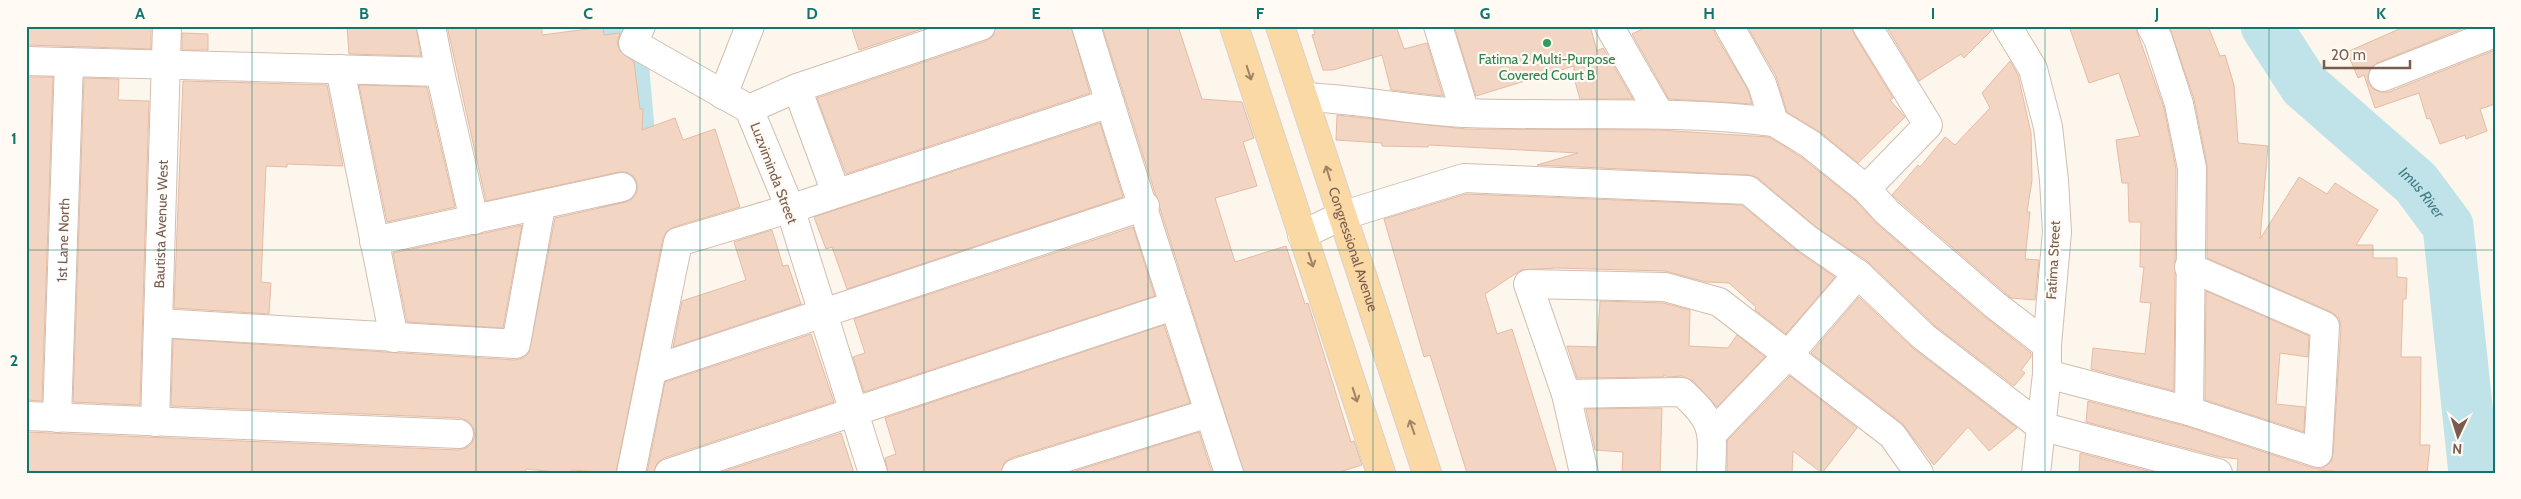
<svg xmlns="http://www.w3.org/2000/svg" width="2521" height="499" font-family="Cabin,sans-serif">
<rect width="100%" height="100%" fill="#fdf6ec"/>
<g fill="none" stroke-linecap="round" stroke-linejoin="round">
<!-- river -->
<g stroke="#bfe3e8" stroke-width="51">
<path id="s1" d="M2266,26L2304,85L2416,183L2448,226L2474,473"/>
<path d="M602,266L634,187L620,26"/>
</g>
</g>
<!-- building -->
<path fill="#f3d5c3" stroke="#e6bba3" d="M26,26H151V49L26,45Z
M347,26H416L421,56L349,54Z
M447,26H542V35L603,27L604,35L620,33L617,43L620,51L634,62L640,109H643L642,130L675,118L683,140L715,129L740,207L674,227L667,231L663,238L616,473L572,470V473H566L526,469L525,473H83L26,471V432L458,450L466,448L472,443L475,435L473,427L468,421L460,418L171,406L173,339L515,360L523,358L529,353L555,218L626,202L632,199L637,192V183L634,177L627,172H619L486,201Z
M851,26H931L859,50Z
M996,26H1071L1090,93L846,174L817,98L986,41L993,36Z
M1102,26H1178L1202,99L1242,102L1254,138L1243,142L1257,186L1215,198L1235,262L1286,246L1305,304L1308,303L1351,442L1354,441L1362,465L1336,473H1244Z
M1313,26H1396L1404,49L1427,43L1443,96L1391,90L1382,55L1333,70H1323L1312,35L1315,34Z
M1454,26H1590L1597,51L1603,48L1633,99H1580L1574,78V66L1476,96Z
M1649,26H1713L1715,34L1748,90L1752,104L1669,99L1632,34Z
M1747,26H1851L1854,34L1893,98L1890,100L1905,117L1858,163L1820,132L1787,112L1776,76Z
M1886,26H1991L1992,30L1964,58L1961,54L1919,81Z
M2069,26H2135L2164,108L2176,169L2174,391L2091,369L2093,348L2145,354L2151,303L2140,302L2144,267H2140L2141,222H2129L2128,183H2122L2116,140L2140,136L2119,73L2089,83Z
M2169,26H2208L2220,56L2225,55L2234,85L2238,143L2268,146L2260,239L2299,177L2327,194L2335,183L2378,210L2356,245H2373V258H2397V277L2407,278L2406,299H2403L2401,357H2421L2420,445H2430L2427,473H2354L2319,470L2318,473H2237L2238,459L2220,457L2086,422L2088,401L2185,426L2313,468H2323L2331,462L2333,454L2341,327L2339,318L2331,312L2207,258V165L2194,99Z
M2406,26H2469L2377,63L2371,68L2368,75V82L2373,89L2380,92H2389L2495,50V104L2480,109L2487,131L2466,139L2465,135L2440,144L2430,118L2427,119L2419,93L2375,108L2364,75L2358,78L2347,52Z
M182,33L208,34V50H182Z
M2010,61L2018,75L2031,133L2032,180L2027,212H2030L2025,259L2039,260L2035,300L2011,298L1892,195L1918,165L1920,167L1945,137L1955,145L1990,108L1982,93Z
M26,77H53L42,401L26,400Z
M84,78L119,79L118,100L149,101L140,405L73,402Z
M183,81L327,85L343,166L287,164V167L266,166L261,282L271,283L269,314L174,308Z
M359,85L427,87L455,207L387,222Z
M1337,115L1466,129L1659,130L1769,137L1801,157L1855,200L1877,224L1985,317L2031,353V357L2021,370L2025,373L2014,386L1934,325L1867,261L1816,227L1758,178L1749,175L1537,165L1578,153L1429,145L1428,147L1382,146V143L1336,140Z
M1100,123L1123,197L847,289L832,247L826,249L814,217Z
M1466,194L1742,205L1797,251L1835,277L1786,334L1755,310L1756,307L1729,283L1706,282L1665,271L1556,268L1521,270L1485,294L1497,334L1512,329L1557,473H1467L1430,355L1424,357L1384,219Z
M522,225L503,328L407,322L393,253Z
M1133,227L1155,296L864,392L853,357L865,353L854,319Z
M772,230L783,266L788,265L801,304L673,347L682,301L746,280L734,242Z
M2206,291L2309,336L2308,357L2280,353L2276,404L2305,407L2304,432L2205,400Z
M1859,297L1914,349L2017,428L1989,451L1968,427L1934,465L1902,423L1811,353Z
M1600,301L1663,303L1690,310L1689,346L1728,348L1737,335L1765,357L1717,407L1693,381L1682,376L1667,377L1664,374V377L1577,378L1567,346L1597,347Z
M1164,325L1190,403L1011,458L1004,463L1001,473H888L885,458L896,454L885,418Z
M811,334L834,402L664,458L657,463L654,473H647L665,382Z
M1790,376L1857,428L1822,473L1793,451L1792,473H1727V441Z
M1662,408L1660,473H1622L1623,452L1595,450L1586,409Z
M1199,432L1212,473H1069Z
M841,433L854,473H719Z
M2080,453L2156,473H2079Z"/>
<g fill="none" stroke-linecap="round" stroke-linejoin="round">
<!-- minor casing -->
<g stroke="#d1beb0" stroke-width="30">
<g id="minor">
<path d="M431,26L440,72L474,220"/>
<path d="M641,26L633,43L749,109"/>
<path d="M1086,26C1132,176 1180,324 1229,473"/>
<path d="M1438,26L1465,113"/>
<path d="M1609,26L1659,113"/>
<path d="M1729,26L1762,84L1774,122L1810,144L1866,189L1887,212L1995,305L2047,345"/>
<path d="M2007,26L2033,69L2048,127L2054,180L2057,232L2047,345V374L2036,473"/>
<path d="M2151,26L2158,39L2179,104L2192,168L2189,411"/>
<path d="M26,61L440,72"/>
<path d="M340,69L394,338"/>
<path d="M2383,77L2495,33"/>
<path d="M797,88L836,193"/>
<path d="M723,95L750,26"/>
<path d="M1304,97C1359,99 1413,111 1467,113C1570,117 1672,109 1774,122"/>
<path d="M1866,189L1928,125L1867,26"/>
<path d="M1302,235L1341,216L1464,178L1748,190L1807,239L1858,274L1924,337L2040,426L2218,473"/>
<path d="M374,241L622,187"/>
<path d="M159,323L516,344L541,206"/>
<path d="M652,370L1145,206"/>
<path d="M2047,374L2189,411L2318,453L2325,326L2189,267"/>
<path d="M1566,394L1682,392C1715,422 1713,430 1711,473"/>
<path d="M26,416L459,434"/>
<path id="s2" d="M57,418L69,62"/>
<path id="s3" d="M155,422L167,26"/>
<path d="M1712,434L1789,354L1858,274"/>
<path d="M631,473L678,242L805,204L1110,103"/>
<path d="M669,473L1173,306"/>
<path d="M873,473L790,208L749,109L797,88L981,26"/>
<path d="M1016,473L1209,413"/>
<path d="M1584,473L1566,394L1528,284L1665,287L1719,302L1892,435L1919,473"/>
</g>
</g>
<!-- major casing -->
<g stroke="#dad1cd" stroke-width="30">
<g id="major">
<path d="M1234,26L1381,473"/>
<path id="s4" d="M1280,26L1427,473"/>
</g>
</g>
<!-- minor -->
<use href="#minor" stroke="#fff" stroke-width="28"/>
<!-- major -->
<use href="#major" stroke="#fbd9a5" stroke-width="28"/>
</g>
<!-- one-way arrows -->
<defs><path id="oneway-shaft" d="M-6 0H5M1.5-3L5.5 0L1.5 3" fill="none" stroke-width="1.6" stroke-linecap="round" stroke-linejoin="round" transform="scale(1.25)"/></defs>
<g stroke="#a18267">
<use href="#oneway-shaft" transform="translate(1249 73) rotate(72)"/>
<use href="#oneway-shaft" transform="translate(1328 173) rotate(-107)"/>
<use href="#oneway-shaft" transform="translate(1311 260) rotate(72)"/>
<use href="#oneway-shaft" transform="translate(1355 395) rotate(72)"/>
<use href="#oneway-shaft" transform="translate(1412 427) rotate(-109)"/>
</g>
<!-- grid -->
<path fill="none" stroke="#0f766e" stroke-width="1" stroke-opacity="0.55" d="M252,26V473M476,26V473M700,26V473M924,26V473M1148,26V473M1373,26V473M1597,26V473M1821,26V473M2045,26V473M2269,26V473M26,250H2495"/>
<!-- markers -->
<circle fill="#2e9e5b" stroke="#fffaf3" stroke-width="2" cx="1547" cy="43" r="5"/>
<g text-anchor="middle" dominant-baseline="central" stroke-width="4.5" stroke-linejoin="round" paint-order="stroke">
<!-- leisure labels -->
<g font-size="14" fill="#27864d" stroke="#fffaf3">
<text x="1547" y="59">Fatima 2 Multi-Purpose<tspan x="1547" dy="16">Covered Court B</tspan></text>
</g>
<!-- street labels -->
<g font-size="14" fill="#7a5c4d" stroke="#fffaf3">
<text transform="translate(774 173) rotate(69)">Luzviminda Street</text>
<text stroke="none"><textPath href="#s3" startOffset="198">Bautista Avenue West</textPath></text>
<text stroke="none"><textPath href="#s2" startOffset="178">1st Lane North</textPath></text>
<text stroke="none"><textPath href="#s4" startOffset="235">Congressional Avenue</textPath></text>
<text transform="translate(2053 260) rotate(-87)">Fatima Street</text>
</g>
<!-- water labels -->
<g font-size="15" font-style="italic" fill="#437c86" stroke="#fffaf3">
<text stroke="none"><textPath href="#s1" startOffset="230">Imus River</textPath></text>
</g>
</g>
<!-- border -->
<rect width="2521" height="499" fill="none" stroke="#fffaf3" stroke-width="55"/>
<!-- north arrow -->
<g transform="translate(2458 436) rotate(184)" stroke="#fffaf3" stroke-width="4" paint-order="stroke">
<path d="M0-4L9 19L0 12L-9 19Z" fill="#7a5c4d"/>
<text y="-8" font-size="14" font-weight="bold" text-anchor="middle" fill="#7a5c4d">N</text>
</g>
<!-- scale -->
<path d="M2324 60v8h86v-8" fill="none" stroke="#7a5c4d" stroke-width="2.5"/>
<text x="2331" y="60" font-size="15" fill="#7a5c4d" stroke="#fffaf3" stroke-width="4" paint-order="stroke">20 m</text>
<rect x="28" y="28" width="2466" height="444" fill="none" stroke="#0f766e" stroke-width="2"/>
<g font-size="16" text-anchor="middle" font-weight="bold" fill="#0f766e">
<text x="140" y="19">A</text>
<text x="364" y="19">B</text>
<text x="588" y="19">C</text>
<text x="812" y="19">D</text>
<text x="1036" y="19">E</text>
<text x="1260" y="19">F</text>
<text x="1485" y="19">G</text>
<text x="1709" y="19">H</text>
<text x="1933" y="19">I</text>
<text x="2157" y="19">J</text>
<text x="2381" y="19">K</text>
<text x="14" y="144">1</text>
<text x="14" y="366">2</text>
</g>
</svg>
